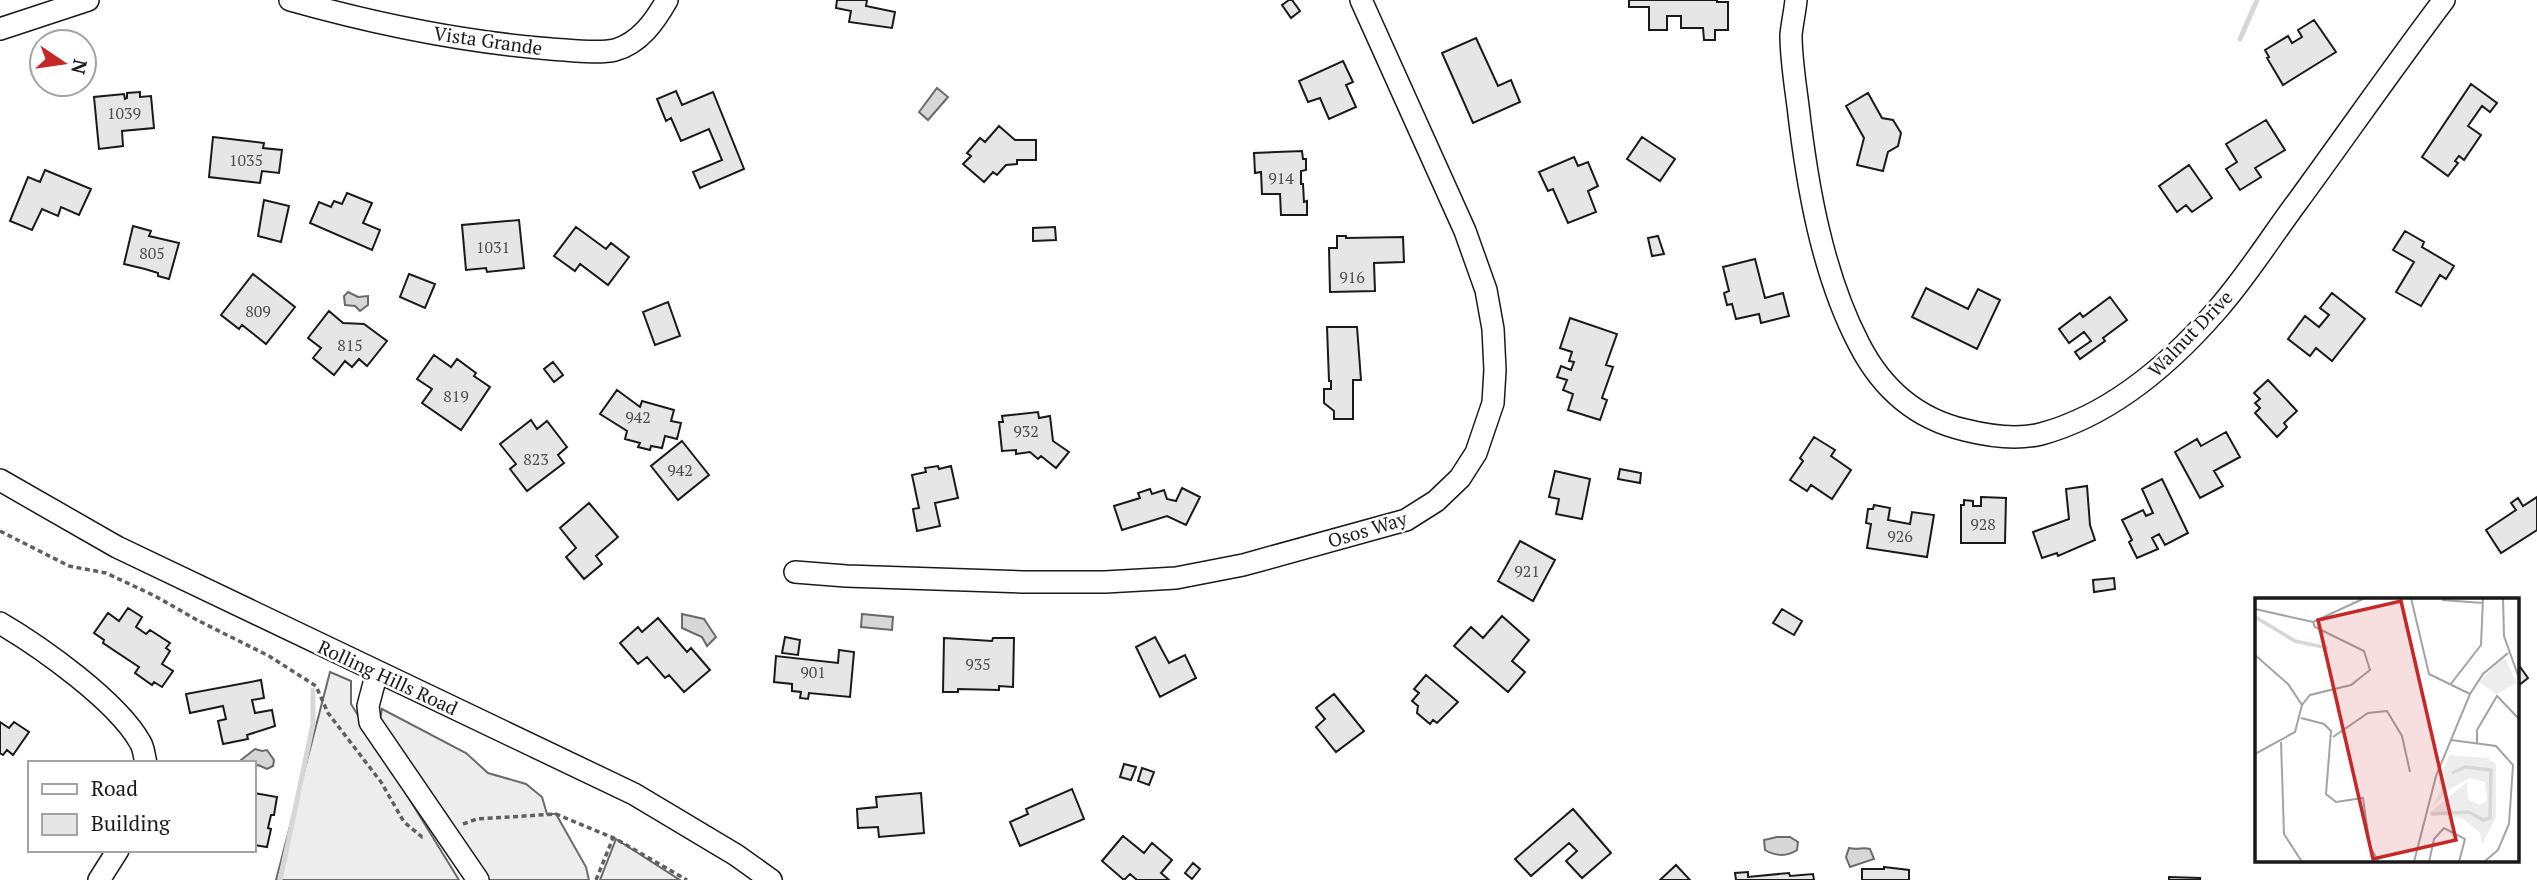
<svg xmlns="http://www.w3.org/2000/svg" width="2537" height="880" font-family="'PT Serif',serif">
<rect width="100%" height="100%" fill="#fff"/>
<!-- built -->
<path fill="#ededed" stroke="#6a6a6a" stroke-width="2" d="M330,672L351,681V704L459,880H276Z
M382,709L466,753L488,773L526,784L542,797L547,814H556L586,867L589,880H482L379,724Z
M616,839L680,880H600Z"/>
<!-- water -->
<path fill="#d7d7d7" stroke="#6a6a6a" stroke-width="2" d="M937,88L948,97L928,120L919,112Z
M348,292L358,297L368,296V305L360,311L355,306L345,305L344,296Z
M682,614L704,619L716,637L707,646L702,637L682,628Z
M862,614L893,617L892,630L861,627Z
M255,749L262,751L267,750L274,760L273,766L267,769L258,765L254,768V763H241V760Z
M1777,837H1790L1798,842L1797,850C1787,857 1775,856 1765,850L1764,840Z
M1849,848C1858,850 1863,847 1870,849L1874,859L1850,867L1846,857Z"/>
<g fill="none" stroke-linecap="round" stroke-linejoin="round">
<!-- stream -->
<path stroke="#d7d7d7" stroke-width="5" d="M2240,39L2257,0
M280,880L313,724V690"/>
</g>
<!-- building -->
<path fill="#e6e6e6" stroke="#1a1a1a" stroke-width="2" d="M837,0H867L866,6L895,12L892,28L849,22L851,11L836,8Z
M1289,0H1292L1300,11L1291,18L1282,5Z
M1629,0H1717V2H1728V30H1715V40H1704L1703,28H1681V16H1667V30H1649V7H1629Z
M2314,20L2336,52L2283,85L2267,58L2269,57L2265,50L2288,36L2292,43L2302,37L2298,30Z
M1476,38L1498,86L1511,80L1520,102L1473,123L1442,53Z
M1343,61L1353,82L1346,85L1356,107L1329,119L1320,98L1308,102L1299,81Z
M2471,84L2497,103L2490,112L2482,106L2468,126L2481,135L2464,160L2459,156L2455,161L2458,163L2448,176L2422,157Z
M676,91L682,105L713,92L744,169L700,188L693,172L722,160L709,129L681,141L671,118L666,121L657,99Z
M140,92V97L151,96L154,128L122,131L123,146L99,149L94,97L124,94L125,99L127,98V93Z
M1868,93L1882,118L1893,120L1901,133L1898,146L1888,152L1883,171L1857,165L1864,138L1846,106Z
M2266,120L2285,150L2255,168L2261,177L2240,190L2226,169L2237,162L2226,144Z
M999,126L1015,140H1036V160H1017V164L1006,165L997,175L993,172L984,182L963,164L971,156L967,153L980,138L985,142Z
M213,137L264,143L263,148L282,150L279,173L262,171L260,183L209,177Z
M1642,137L1675,159L1660,181L1627,159Z
M1302,151L1303,159H1306V170L1301,171V184H1303L1304,202L1307,201V215H1281L1280,194H1262L1261,172L1255,173L1254,153Z
M1574,157L1578,166L1588,162L1598,186L1588,191L1596,212L1568,223L1553,189L1548,191L1539,172Z
M2189,165L2212,198L2192,212L2186,205L2177,212L2159,186Z
M45,170L91,189L79,215L61,207L58,216L42,209L32,230L10,221L28,177L40,182Z
M347,193L372,203L363,223L380,230L372,250L310,223L319,202L331,207L334,201L342,204Z
M264,200L289,206L281,242L258,236Z
M519,220L524,268L487,272L486,268L466,270L462,225Z
M133,226L151,231L149,236L179,243L169,279L158,276V273L145,269L124,264Z
M576,227L606,249L611,243L629,257L608,285L580,264L575,271L554,256Z
M1055,227L1056,240L1033,241V228Z
M2405,231L2424,242L2422,247L2454,266L2446,279L2440,275L2421,306L2396,292L2414,262L2393,250Z
M1337,236H1346V238L1403,237L1404,262L1374,263L1375,291L1330,292L1329,248H1337Z
M1658,236L1664,254L1652,256L1648,238Z
M1755,259L1765,298L1783,293L1789,316L1761,323L1759,314L1736,319L1732,304L1727,305L1724,293L1729,291L1723,267Z
M253,274L295,307L266,344L242,325L239,329L221,315Z
M409,274L435,284L425,308L400,297Z
M1926,288L1968,309L1978,289L2000,300L1977,349L1912,317Z
M2332,293L2365,319L2332,361L2316,348L2310,356L2288,339L2305,316L2319,327L2329,315L2320,308Z
M2110,297L2127,320L2103,338L2105,341L2080,359L2075,352L2091,341L2084,332L2069,343L2059,329L2080,313L2083,317Z
M668,302L680,336L655,345L643,312Z
M329,311L343,323L364,324L387,341L367,366L359,359L352,367L345,361L334,375L313,358L321,348L308,338Z
M1570,318L1617,334L1606,365L1613,367L1602,398L1607,400L1600,420L1568,410L1573,394L1563,390L1567,380L1557,377L1561,366L1571,370L1574,362L1569,361L1572,352L1560,348Z
M1327,327H1357L1361,380H1353V419H1334V411L1324,403V389H1331V381H1329Z
M434,355L451,367L457,359L476,373L474,376L490,387L461,430L422,403L432,389L417,379Z
M553,362L563,375L554,382L544,369Z
M2268,380L2297,411L2284,423L2287,427L2277,437L2255,413L2260,408L2255,403L2260,399L2254,393Z
M617,390L640,407L642,401L674,410L671,421L681,423L677,439L665,436L662,448L651,446L650,450L638,447L640,443L625,439L627,431L600,414Z
M1038,412L1039,418L1050,416L1053,441L1069,452L1056,468L1041,456L1038,459L1030,452L1016,454V450L1002,451L999,422H1003L1002,416Z
M531,420L537,429L547,421L567,447L558,455L564,463L527,491L510,469L516,464L500,444Z
M2226,432L2240,457L2214,471L2223,486L2200,498L2175,452L2197,439L2201,446Z
M1814,437L1835,450L1831,456L1851,470L1832,499L1811,485L1807,491L1790,480L1803,461L1800,458Z
M682,441L709,475L678,500L651,466Z
M938,466L939,469L951,466L958,498L935,503L940,526L917,531L913,509L919,508L912,475L926,472L925,468Z
M1620,469L1641,473L1640,483L1618,479Z
M1555,471L1590,479L1582,519L1556,514L1559,499L1549,497Z
M2162,479L2188,533L2165,545L2159,534L2152,538L2158,549L2137,558L2129,542L2132,540L2122,520L2143,510L2146,516L2153,513L2142,489Z
M2087,486L2090,525L2095,540L2058,556L2057,553L2042,558L2033,532L2069,519L2066,489Z
M1182,488L1200,497L1186,525L1167,516L1122,530L1114,506L1140,498L1138,493L1150,489L1152,494L1164,490L1167,499L1176,501Z
M1981,497L2006,498L2005,543H1961V505H1964V500L1973,501V506H1981Z
M2537,497V530L2501,553L2486,530L2516,510L2511,503L2518,498L2523,506Z
M589,503L618,537L596,556L602,564L584,579L566,557L576,548L560,528Z
M1874,505L1890,508L1888,520L1910,524L1912,512L1934,515L1927,557L1867,548L1871,524L1866,523L1868,509H1873Z
M1520,541L1555,560L1533,601L1498,581Z
M2114,578L2115,589L2094,592L2093,580Z
M128,608L142,617L136,627L146,634L150,630L170,643L166,648L170,651L162,664L173,671L162,687L154,682L152,685L135,673L139,667L103,643L104,640L94,633L108,613L119,621Z
M1782,609L1802,621L1794,635L1773,623Z
M1502,616L1529,640L1512,661L1525,672L1508,692L1454,646L1471,627L1483,638Z
M658,618L687,652L691,648L710,670L684,692L669,675L665,678L647,657L638,664L620,643L638,627L642,632Z
M785,637L800,640L798,655L782,653Z
M1155,637L1169,663L1185,655L1196,678L1160,697L1136,647Z
M944,638L992,641L993,638H1014L1013,687L999,686V690L958,689V692H943Z
M839,650L854,652L850,697L809,693L808,699L800,698L801,692L792,691V684L774,682L776,656L838,663Z
M2518,664L2528,678L2518,686Z
M1426,675L1458,702L1437,723L1433,720L1430,724L1417,713L1418,706L1412,701L1419,693L1414,689Z
M261,680L264,698L252,700L255,713L272,710L275,726L247,735L248,739L223,744L218,721L226,719L223,706L190,713L186,694Z
M1334,694L1364,731L1336,752L1316,727L1325,719L1316,708Z
M0,722L9,728L14,722L29,732L13,755L7,750L3,755L0,753Z
M1124,764L1136,767L1131,780L1120,777Z
M1142,768L1154,772L1149,785L1138,781Z
M1072,789L1084,819L1020,846L1010,822L1028,814L1026,809Z
M254,793L277,797L274,815H271L268,828L271,829L267,847L254,845Z
M921,793L924,833L879,837L878,827L858,828L857,809L877,807L876,797Z
M1573,809L1611,853L1582,878L1566,861L1577,851L1569,843L1531,876L1515,859Z
M1123,836L1144,853L1152,843L1172,860L1161,873L1169,880H1137L1130,874L1124,880L1102,861Z
M1193,863L1200,869L1192,879L1185,873Z
M1676,865L1690,880H1660Z
M1884,867L1909,870V880H1862V869H1884Z
M1748,872V877L1789,873L1790,876L1813,874L1814,880H1736L1735,873Z
M2169,877L2200,878V880H2169Z"/>
<g fill="none" stroke-linecap="round" stroke-linejoin="round">
<!-- minor casing -->
<g stroke="#1a1a1a" stroke-width="24">
<path id="minor" d="M290,0C375,24 463,42 551,49C569,50 598,54 615,50C640,43 655,21 667,0
M1796,0C1795,11 1792,24 1791,35C1791,58 1795,83 1798,106C1807,185 1822,273 1859,344C1882,389 1917,419 1965,430C1989,436 2017,440 2041,434C2111,415 2171,363 2217,310C2247,276 2271,237 2298,201C2347,134 2394,66 2444,0
M0,29L88,0
M0,480L117,547L634,794L736,855L771,880
M795,572L846,576L1022,582H1105L1176,578L1243,565L1406,520L1436,501L1460,478L1476,453L1493,403L1495,370L1493,329L1486,290L1465,231L1361,0
M0,623C41,647 117,701 140,742C144,748 144,756 146,763
M377,672L368,706L370,722L478,880
M99,880L118,850"/>
</g>
<!-- path -->
<path stroke="#5f5f5f" stroke-width="3.5" stroke-dasharray="5 3.5" stroke-linecap="butt" d="M0,531L69,566L106,573L155,596L197,620L269,656L316,686L328,713L381,782L404,822L422,837L426,836
M463,824L477,819L556,814L616,839L687,880
M596,880L613,838"/>
<!-- minor -->
<use href="#minor" stroke="#fff" stroke-width="21"/>
</g>
<g text-anchor="middle" dominant-baseline="central" stroke-width="5" stroke-linejoin="round" paint-order="stroke">
<!-- number labels -->
<g font-size="16" fill="#4d4d4d">
<text x="124" y="113">1039</text>
<text x="246" y="160">1035</text>
<text x="1281" y="178">914</text>
<text x="493" y="247">1031</text>
<text x="152" y="253">805</text>
<text x="1352" y="277">916</text>
<text x="258" y="311">809</text>
<text x="350" y="345">815</text>
<text x="456" y="396">819</text>
<text x="638" y="417">942</text>
<text x="1026" y="431">932</text>
<text x="536" y="459">823</text>
<text x="680" y="470">942</text>
<text x="1983" y="524">928</text>
<text x="1900" y="536">926</text>
<text x="1527" y="571">921</text>
<text x="978" y="664">935</text>
<text x="813" y="672">901</text>
</g>
<!-- street labels -->
<g font-size="19" fill="#1a1a1a" stroke="#fff">
<text transform="translate(488 40) rotate(8)">Vista Grande</text>
<text transform="translate(2190 333) rotate(-46)">Walnut Drive</text>
<text transform="translate(1367 529) rotate(-17)">Osos Way</text>
<text transform="translate(388 677) rotate(25)">Rolling Hills Road</text>
</g>
</g>
<!-- overview -->
<g transform="translate(2255 598)">
<rect width="264" height="264" fill="#fff"/>
<path d="M249,59L262,85L241,96L224,84ZM194,157L232,160L241,166V219L227,247L225,235L207,220L174,215L212,184L213,201L224,207L232,203L230,184L215,180L195,191L177,210L189,186L184,185Z" fill="#ededed"/>
<path fill="none" stroke="#d7d7d7" stroke-width="3.5" d="M0,19L40,43L73,50M176,216L214,214L228,222L235,220L236,172L210,169L197,175"/>
<path fill="none" stroke="#a3a3a3" stroke-width="2" d="M156,0L174,76L215,96M248,0L249,38L265,83M187,2L228,5M0,11L58,24L110,0M0,57L33,86L47,107M195,87L226,47L228,0M46,120L69,126L76,133L71,196L81,204L108,200L115,249L124,264M78,139L113,115L132,113L147,138L155,174M196,142L241,148L258,167L254,226L243,252L229,264M26,144L29,236L47,264M222,145V132L242,98L265,122M0,156L40,134L47,107L55,97L96,87L115,72L109,53L60,29L58,24M159,264L181,178L215,96L228,76L253,55M174,264L179,241L189,230L210,241L204,264"/>
<path fill="#c62828" fill-opacity="0.15" stroke="#c62828" stroke-width="3.5" d="M146,3L201,242L118,261L63,22Z"/>
<rect width="264" height="264" fill="none" stroke="#1a1a1a" stroke-width="3.5"/>
</g>
<!-- legend -->
<rect x="28" y="761" width="228" height="91" fill="#ffffff" stroke="#a3a3a3" stroke-width="2"/>
<rect x="42" y="784" width="35" height="10" fill="#ffffff" stroke="#a3a3a3" stroke-width="2"/>
<text x="91" y="796" font-size="21" fill="#1a1a1a">Road</text>
<rect x="42" y="814" width="35" height="21" fill="#e6e6e6" stroke="#a3a3a3" stroke-width="2"/>
<text x="91" y="831" font-size="21" fill="#1a1a1a">Building</text>
<!-- north arrow -->
<g transform="translate(63 63) rotate(103)"><circle r="33" fill="#ffffff" stroke="#a3a3a3" stroke-width="2"/>
<path d="M0-5L12 26L0 18L-12 26Z" fill="#c62828"/>
<text y="-10" font-size="19" font-weight="bold" text-anchor="middle" fill="#1a1a1a">N</text>
</g>
</svg>
